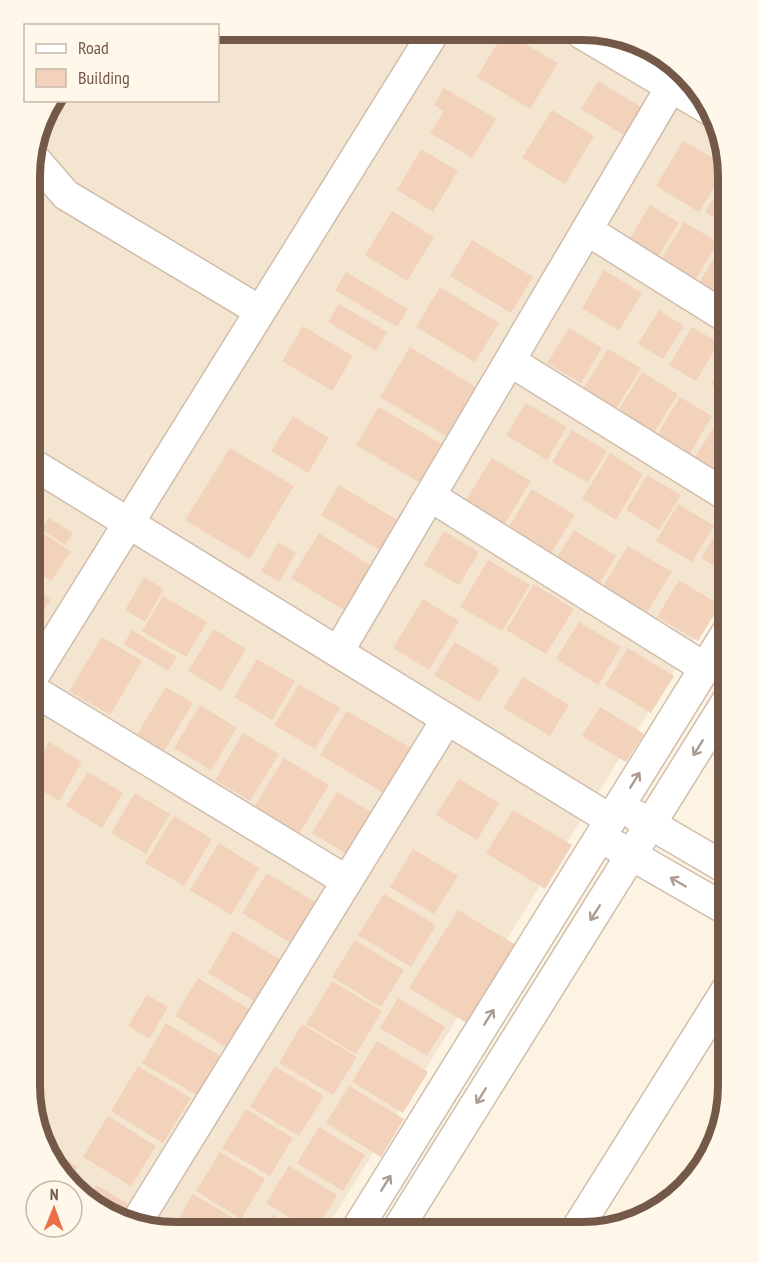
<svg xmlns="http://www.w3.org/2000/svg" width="759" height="1263" font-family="'PT Sans Narrow',sans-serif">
<rect width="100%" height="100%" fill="#fcf3e3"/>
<!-- residential -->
<path fill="#f4e5d1" d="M218,30L611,33L672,60L718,121L729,176V583L324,1232H157L87,1203L41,1142L30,1087L31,157L45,111L53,101L218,100Z"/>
<!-- building -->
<path fill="#f2d2ba" d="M504,32L558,63L530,109L477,77Z
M598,81L644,109L627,137L581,109Z
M444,88L496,119L472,158L430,133L444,111L434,105Z
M552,110L594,136L565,184L522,158Z
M683,141L727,166L699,212L656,186Z
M421,149L458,171L433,212L397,190Z
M729,174V226L705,212Z
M650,205L679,223L657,258L628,241Z
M392,211L434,237L407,281L365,255Z
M684,222L718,242L695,280L661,260Z
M472,240L533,277L511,313L450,276Z
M721,246L729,251V305L697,286Z
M604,270L642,293L619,331L582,308Z
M346,272L408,309L397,327L335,290Z
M440,287L499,323L475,362L416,327Z
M339,304L387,332L376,351L328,322Z
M659,310L684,326L663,359L638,344Z
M303,326L353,356L332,391L282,361Z
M692,327L719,343L696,381L669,365Z
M569,328L602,348L581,383L547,363Z
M410,347L479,389L449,438L380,397Z
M608,349L641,368L616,409L583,389Z
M729,356V395L711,384Z
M642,372L678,394L652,436L616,414Z
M680,397L712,416L686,460L654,440Z
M526,403L567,427L547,460L506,435Z
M379,407L445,446L422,484L356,445Z
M293,416L329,438L308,473L271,451Z
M716,424L729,432V473L725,479L693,460Z
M572,430L607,451L588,483L552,462Z
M230,448L294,486L250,559L185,520Z
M610,453L643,474L616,520L582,499Z
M492,458L531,481L501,530L462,506Z
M647,475L681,495L659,530L626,510Z
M339,485L399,521L381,551L321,515Z
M532,489L575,515L546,561L504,535Z
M678,504L714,526L692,562L656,541Z
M49,518L73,533L65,545L41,529Z
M725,519L729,521V575L701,558Z
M31,525L71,552L51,581L31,567Z
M574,530L616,556L597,587L554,562Z
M444,531L479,552L459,585L424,565Z
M319,533L376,569L349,613L291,578Z
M279,542L296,553L279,582L261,571Z
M628,546L672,572L647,612L603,586Z
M488,560L530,585L502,631L460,607Z
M144,577L164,589L145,622L125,610Z
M679,580L720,605L698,641L657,617Z
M534,584L574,609L546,654L506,630Z
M31,586L51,600L40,617L31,611Z
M163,596L207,622L186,657L142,631Z
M423,599L459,621L429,670L393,648Z
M579,622L621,647L598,685L556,659Z
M214,629L246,649L221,691L188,671Z
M132,630L177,657L168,671L124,644Z
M102,637L142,661L110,715L69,691Z
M455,642L500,669L479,702L434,675Z
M628,648L674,676L651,713L605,685Z
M257,659L295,681L272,720L234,697Z
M523,677L569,705L550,736L503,708Z
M299,684L340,708L315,749L274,725Z
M166,687L193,703L164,751L137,734Z
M200,705L237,728L211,770L174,748Z
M600,707L644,734L626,762L582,736Z
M347,711L414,750L387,795L320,755Z
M243,733L279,754L250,801L215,780Z
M49,742L82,762L59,801L30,783V773Z
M284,758L329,785L299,834L254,807Z
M88,772L123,793L102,828L66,806Z
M459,779L499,803L477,840L436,815Z
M337,792L376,815L351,857L312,833Z
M135,793L170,814L146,854L111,833Z
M513,810L572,845L545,889L486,853Z
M174,816L212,839L184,886L145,863Z
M219,843L259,868L231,915L190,890Z
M413,849L458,876L434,914L390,887Z
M267,873L317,903L292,944L242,913Z
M384,894L436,925L411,967L358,935Z
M458,910L516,945L468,1024L409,988Z
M233,931L281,960L256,1002L208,973Z
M355,940L404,970L381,1007L332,977Z
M198,978L254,1012L231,1050L175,1016Z
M332,981L382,1011L356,1054L306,1024Z
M147,995L168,1007L149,1039L128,1026Z
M398,998L445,1027L427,1056L380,1028Z
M166,1023L222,1057L198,1096L142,1063Z
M302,1024L357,1057L333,1095L279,1063Z
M377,1041L428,1072L403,1113L352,1082Z
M138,1066L191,1098L163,1143L111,1111Z
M275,1066L324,1096L299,1136L250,1107Z
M349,1086L404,1119L381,1157L326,1123Z
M246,1109L293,1138L270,1176L222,1148Z
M108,1116L156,1146L131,1186L83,1157Z
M319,1127L365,1155L343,1191L297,1163Z
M44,1146L78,1167L70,1181Z
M220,1152L265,1179L241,1219L196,1191Z
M289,1166L337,1195L314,1232L266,1203Z
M96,1185L128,1204L120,1216L86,1202Z
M193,1194L241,1223L235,1232H179L173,1228Z
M273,1215L302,1232H262Z"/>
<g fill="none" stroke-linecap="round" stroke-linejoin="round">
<!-- minor casing -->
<g stroke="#d0bdac" stroke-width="33">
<path id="minor" d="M581,33L710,110
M32,156L66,195L260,311
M587,230L729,319
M510,361L729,497
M31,463L611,820
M430,496L705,668
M338,652L671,87
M31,680L434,32
M31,689L347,881
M635,815L729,870
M614,845L729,911
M136,1223L447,719
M355,1232L729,629
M396,1232L729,698
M574,1233L729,986"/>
</g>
<!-- minor -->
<use href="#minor" stroke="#fff" stroke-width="30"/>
</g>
<!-- one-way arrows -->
<defs><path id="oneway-shaft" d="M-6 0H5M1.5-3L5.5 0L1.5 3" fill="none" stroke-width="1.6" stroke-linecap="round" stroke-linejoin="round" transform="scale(1.5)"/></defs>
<g stroke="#ac9b92">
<use href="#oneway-shaft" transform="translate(698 748) rotate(122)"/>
<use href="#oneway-shaft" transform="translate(635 780) rotate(-58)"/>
<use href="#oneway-shaft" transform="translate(678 882) rotate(-150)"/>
<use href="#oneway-shaft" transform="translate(595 913) rotate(122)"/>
<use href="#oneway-shaft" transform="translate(489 1017) rotate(-58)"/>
<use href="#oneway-shaft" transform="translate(481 1096) rotate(122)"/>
<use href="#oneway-shaft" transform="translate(386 1183) rotate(-58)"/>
</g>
<!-- crop -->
<path d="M0 0H759V1263H0ZM176 40H582A136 136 0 0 1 718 176V1086A136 136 0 0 1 582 1222H176A136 136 0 0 1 40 1086V176A136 136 0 0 1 176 40Z" fill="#fff7e9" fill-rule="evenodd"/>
<path fill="none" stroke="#745949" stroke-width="8" d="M176 40H582A136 136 0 0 1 718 176V1086A136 136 0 0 1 582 1222H176A136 136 0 0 1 40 1086V176A136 136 0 0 1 176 40Z"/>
<!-- legend -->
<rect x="24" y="24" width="195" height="78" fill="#fff7e9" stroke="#c7b8a9" stroke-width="1.5"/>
<rect x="36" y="44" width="30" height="9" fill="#ffffff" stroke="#c7b8a9" stroke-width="1.5"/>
<text x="78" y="54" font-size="18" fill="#745949">Road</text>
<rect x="36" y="69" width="30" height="18" fill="#f2d2ba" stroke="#c7b8a9" stroke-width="1.5"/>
<text x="78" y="84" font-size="18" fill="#745949">Building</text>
<!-- north arrow -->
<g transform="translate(54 1209) rotate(1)"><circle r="28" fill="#fff7e9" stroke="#c7b8a9" stroke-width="1.5"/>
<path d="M0-4.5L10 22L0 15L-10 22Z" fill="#e86f46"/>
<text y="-9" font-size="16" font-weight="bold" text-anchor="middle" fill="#745949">N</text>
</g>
</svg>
